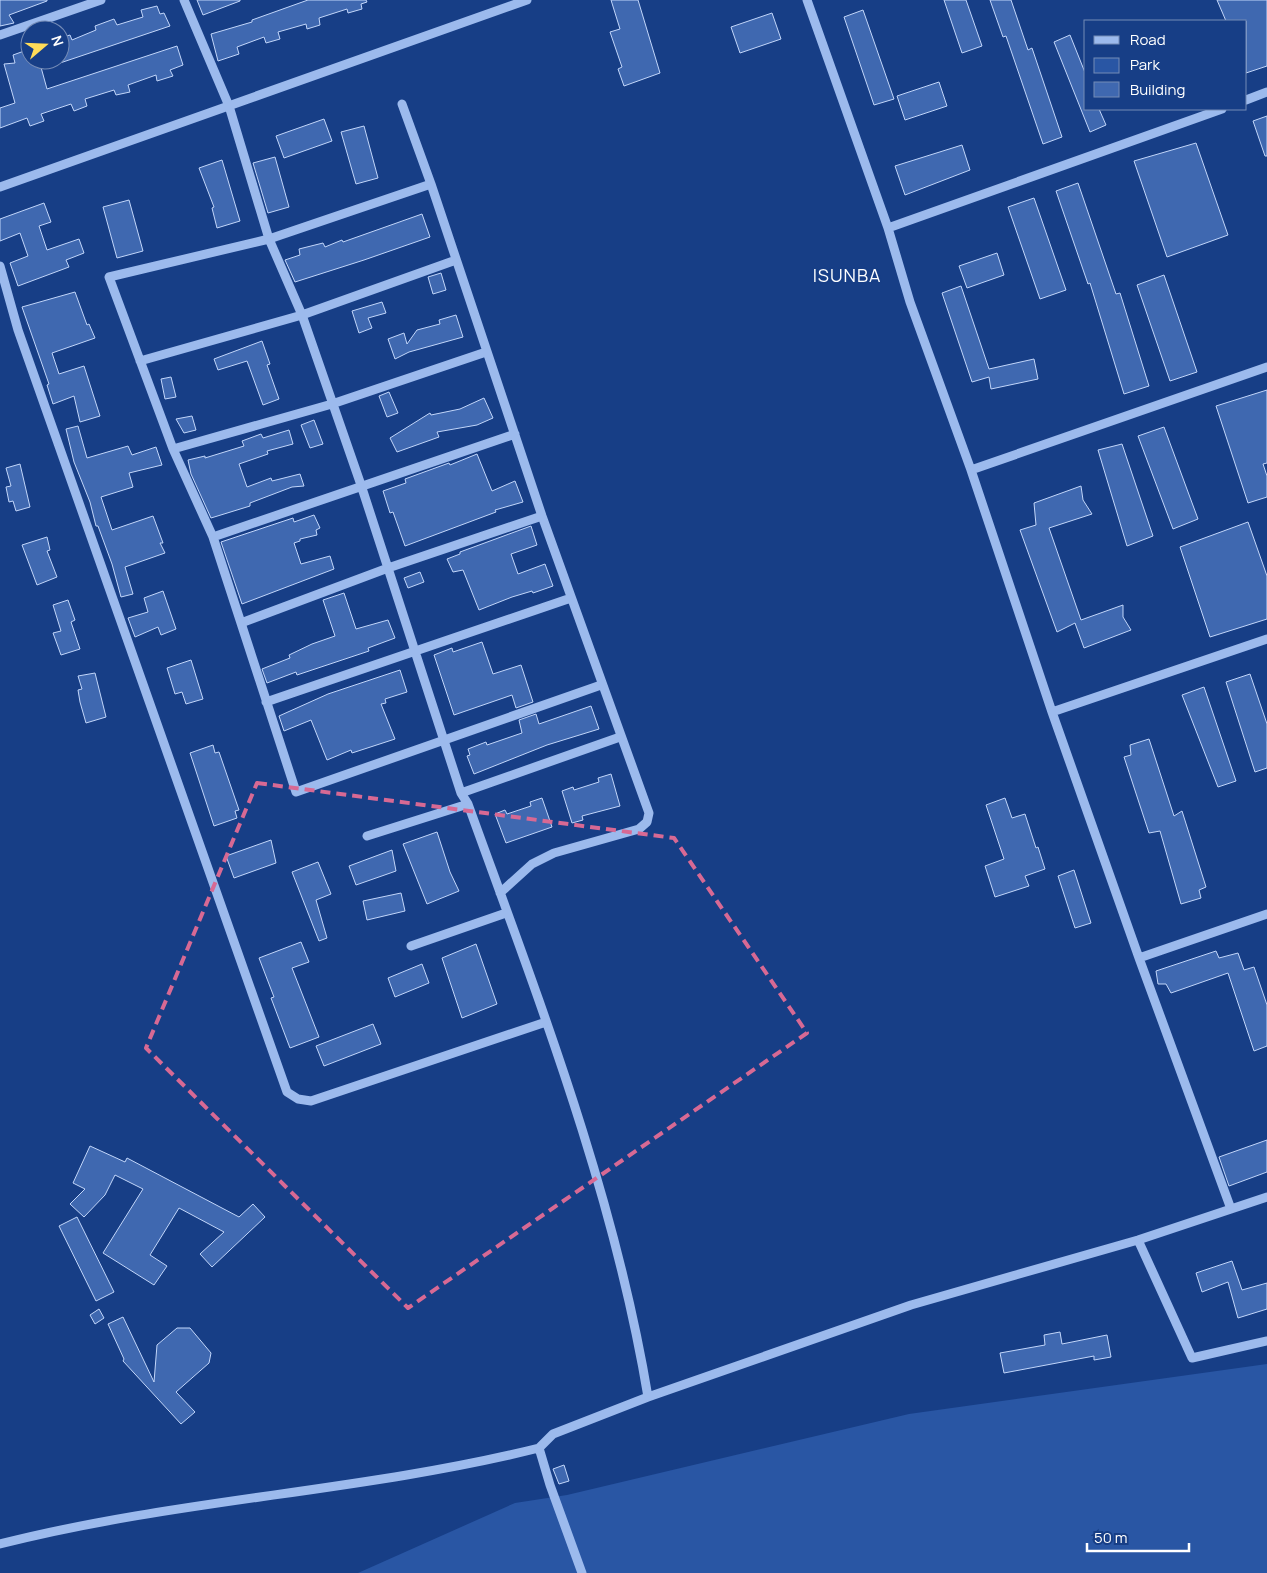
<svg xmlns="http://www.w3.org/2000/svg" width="1267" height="1573" font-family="Manrope,sans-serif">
<rect width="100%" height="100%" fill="#173e86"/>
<!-- green -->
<path fill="#2956a4" d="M1267,1364V1573H358L515,1503L567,1495L909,1414Z"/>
<!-- building -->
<path fill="#3f68b0" stroke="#c2d6fa" d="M0,0H47V1L9,15L14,23L0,26Z
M197,0H240V1L203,15Z
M308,0H366L367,2L361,4L362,9L348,13L347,9L319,18L320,25L307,29L306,24L278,32L280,39L266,43L264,37L237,47L239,54L218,61L211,34L252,22V20Z
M611,0H638L660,73L624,86L618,69L622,67L610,32L620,29Z
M944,0H966L982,46L962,53Z
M990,0H1011L1028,50L1032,48L1062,137L1043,144L1006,36L1003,37Z
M1217,0H1267V66L1246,73V21H1226Z
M157,6L160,14L164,13L170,26L60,63V38L70,35L72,40L96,30L95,26L114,19L117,25L143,17L141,10Z
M863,10L894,99L874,105L844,17Z
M772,13L781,39L740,53L731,27Z
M1070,35L1086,75V109H1099L1106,125L1090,132L1054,42Z
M177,46L183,65L170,70L173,76L157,81L156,75L128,85L130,92L116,95L114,90L85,99L87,106L74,111L71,104L41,114L44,121L30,126L27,118L0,128V108L15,103L4,64L15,63L13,55L27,50L30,60H39L47,89Z
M939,82L947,106L905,120L897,96Z
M1267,116V156H1265L1253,121Z
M324,119L332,141L284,158L276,136Z
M364,126L378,178L356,184L341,132Z
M1196,143L1228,235L1167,257L1134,161Z
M962,145L970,170L905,195L895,166Z
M275,157L289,207L268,213L253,163Z
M222,160L240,221L217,228L212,208L214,207L199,168Z
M1078,183L1116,294L1120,293L1149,386L1124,394L1090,283L1088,284L1056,191Z
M1034,198L1066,290L1040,299L1008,207Z
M129,200L143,251L117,258L103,207Z
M44,203L51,222L39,226L47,250L79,239L84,253L66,260L69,267L18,286L10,263L28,256L20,233L0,241V219Z
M422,214L430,237L364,260L295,282L285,260L300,255L299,249L323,243L325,247L342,240L343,242Z
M997,253L1004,275L967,288L959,266Z
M441,273L446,290L433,294L428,277Z
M1164,275L1197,372L1170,381L1137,285Z
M961,286L989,369L1034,359L1038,379L991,389L989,377L972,382L942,293Z
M75,292L87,325L89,324L95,338L52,353L59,374L84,366L100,416L80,422L74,396L53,404L47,385L49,384L22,307Z
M382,302L386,313L368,318L372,328L359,333L352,311Z
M456,315L463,337L409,352L395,359L388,339L404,333L407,344L417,330L440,324L439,320Z
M262,341L270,364L267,365L279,399L263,405L247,361L218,370L214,359Z
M171,377L176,397L165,399L161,379Z
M1267,390V463L1263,464L1267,476V497L1248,503L1216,406Z
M389,392L398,413L387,417L379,396Z
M484,398L493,418L477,425L437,432L439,437L397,452L390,438L430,413L431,415L460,409Z
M192,416L196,430L184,433L176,419Z
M314,420L323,444L310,448L301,425Z
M78,426L87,458L128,446L132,455L156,447L162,465L129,473L133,487L101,497L112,530L153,516L163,543H160L165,553L125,567L133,594L121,597L112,564L98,526H96L90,502L74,462L66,429Z
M1164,427L1198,519L1173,529L1138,436Z
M289,430L293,444L267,451L268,454L239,464L247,487L271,478L272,481L300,474L304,486L292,487L250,503V506L211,518L191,474L188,460L205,456V458L244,446L242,441L261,434L263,438Z
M1122,444L1153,536L1127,546L1098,450Z
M477,454L492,491L515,481L523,502L495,510L496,512L405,546L393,512L390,513L383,491L406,483L405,479L449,463L450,465Z
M20,464L30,507L16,511L13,501L9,502L6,487L11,486L6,468Z
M1081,486L1083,500L1092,514L1049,528L1081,620L1123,605V617L1131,630L1084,648L1075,623L1057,632L1020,530L1036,525L1034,503Z
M314,515L320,528L316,530L317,535L300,539V541L294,543L301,564L330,556L334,569L242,604L221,542L293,518L294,522Z
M1248,522L1267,576V619L1210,637L1180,547Z
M531,526L537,545L511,554L518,574L545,564L553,586L533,593L532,591L512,597L479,610L463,570L453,572L447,559L460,554V552Z
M47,537L50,550L47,551L57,577L37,585L22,545Z
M420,572L424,582L408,588L404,578Z
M163,591L176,629L161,635L158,627L135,637L128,618L148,612L144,598Z
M344,593L356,629L388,620L395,638L368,648L369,651L297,675L296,672L267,683L262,669L290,658L289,655L312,644L335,636L323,600Z
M68,600L75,620L71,622L80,649L61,655L53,633L61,631L53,605Z
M482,642L493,674L521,665L533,702L516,708L512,695L454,715L434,655L452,648L453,652Z
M191,660L203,699L186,704L182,692L175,694L167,668Z
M400,670L407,692L385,699L386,703L381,704L395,739L352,753L351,750L327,760L311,720L284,731L279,716L328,694Z
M95,673L106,717L86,723L80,702L78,690L82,689L78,676Z
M1250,674L1267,724V768L1255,772L1226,682Z
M1204,687L1236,781L1218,787L1182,695Z
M591,706L599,729L547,745L474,774L467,756L470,755L468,749L486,742L487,745L522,733L519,720L536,714L539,724Z
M1149,739L1174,816L1182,811L1206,887L1199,890L1201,898L1181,904L1160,831L1149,833L1124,757L1131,755L1130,745Z
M213,745L215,753L219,752L239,810L235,811L237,818L214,826L190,753Z
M611,774L620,806L582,816L583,820L572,823L562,791L573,787L574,790L599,782L598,778Z
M542,798L552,827L506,843L495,814L505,810L507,814L531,806L530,802Z
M1005,798L1012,818L1025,814L1036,848L1038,847L1045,869L1025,876L1029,886L995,897L985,866L1004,859L986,805Z
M437,832L450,872L459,891L427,904L403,844Z
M271,840L276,863L234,878L226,856Z
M392,850L396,871L356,885L349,866Z
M318,862L331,894L316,900L327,938L319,941L292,872Z
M1074,870L1091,923L1075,928L1058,876Z
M401,893L405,911L367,920L363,901Z
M301,942L309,962L292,968L319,1037L290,1048L271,998L274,997L259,958Z
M476,944L497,1004L462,1018L442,958Z
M1216,951L1219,958L1238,953L1244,970L1254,967L1267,1005V1046L1254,1051L1228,973L1171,993L1166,984H1158L1156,971Z
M422,964L429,983L395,997L388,978Z
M373,1024L381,1044L324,1066L316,1046Z
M1267,1140V1172L1229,1186L1219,1157Z
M90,1146L125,1162L127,1158L239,1217L253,1204L265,1217L212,1267L200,1254L224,1232L179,1208L150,1255L167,1266L154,1285L103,1253L143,1189L115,1175L105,1195L84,1217L70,1204L85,1189L73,1183Z
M77,1217L114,1292L96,1301L59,1226Z
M1232,1261L1242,1290L1267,1283V1309L1238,1318L1228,1282L1202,1292L1196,1273Z
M99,1309L104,1318L95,1324L90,1315Z
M123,1317L154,1382L157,1345L177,1328H190L211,1353L209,1363L176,1392L195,1412L181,1424L123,1361L124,1359L108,1324Z
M1060,1332L1062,1344L1107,1335L1111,1357L1094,1360V1356L1004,1373L1000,1353L1045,1345L1044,1335Z
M564,1465L569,1481L559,1484L553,1469Z"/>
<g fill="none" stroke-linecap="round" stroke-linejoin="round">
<!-- minor -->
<path stroke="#9cbaed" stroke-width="9" d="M184,0L229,106L269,239L302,315L361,485L461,793L468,804C538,998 614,1192 648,1397
M807,0L888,228L910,302L971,470L1052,712L1139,958L1231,1209
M0,35L101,0
M1246,100L1267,92
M402,104L431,184L542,516L649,813L647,822L639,829L554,853L532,864L500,893
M431,184L269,239L109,277L173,449L213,537L296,792L601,685
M0,187L527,0
M888,228L1222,109
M0,266L18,330L287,1092L298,1099L311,1101L546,1022
M140,361L302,315L456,260
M173,449L332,404L486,352
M971,470L1267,367
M213,537L515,434
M241,623L388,568L542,516
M266,702L571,598
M1052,712L1267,639
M461,793L620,737
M367,836L468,804
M411,946L506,913
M1139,958L1267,914
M1138,1240L1192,1358L1267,1341
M0,1544C177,1499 362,1492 539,1448
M582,1573L550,1485L539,1448L553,1434L648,1397L911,1305L1138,1240L1267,1197"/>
</g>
<!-- marked area -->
<path fill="none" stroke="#d76994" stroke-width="4" stroke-dasharray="10 6" stroke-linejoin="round" d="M257,783L674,838L807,1033L408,1308L146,1048Z"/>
<g text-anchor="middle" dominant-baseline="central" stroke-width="4" stroke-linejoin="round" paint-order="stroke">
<!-- quarter labels -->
<g font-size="18" letter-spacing="1" fill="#fff" stroke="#173e86">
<text x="847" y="275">ISUNBA</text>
</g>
</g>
<!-- legend -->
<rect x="1084" y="20" width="162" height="90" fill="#173e86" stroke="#748bb6"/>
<rect x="1094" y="36" width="25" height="8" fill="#9cbaed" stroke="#748bb6"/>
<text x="1130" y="45" font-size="15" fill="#ffffff">Road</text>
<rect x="1094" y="58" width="25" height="15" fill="#2956a4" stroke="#748bb6"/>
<text x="1130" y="70" font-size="15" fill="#ffffff">Park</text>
<rect x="1094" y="82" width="25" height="15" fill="#3f68b0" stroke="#748bb6"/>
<text x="1130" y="95" font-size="15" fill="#ffffff">Building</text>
<!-- north arrow -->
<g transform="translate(45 45) rotate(71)"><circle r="24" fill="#173e86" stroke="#748bb6"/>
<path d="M0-4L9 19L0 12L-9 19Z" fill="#ffdc58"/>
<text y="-8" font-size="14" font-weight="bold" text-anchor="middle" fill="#ffffff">N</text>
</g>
<!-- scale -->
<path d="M1087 1543v8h102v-8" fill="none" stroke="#ffffff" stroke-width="2.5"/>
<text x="1094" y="1543" font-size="15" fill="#ffffff" stroke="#173e86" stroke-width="4" paint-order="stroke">50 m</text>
</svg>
